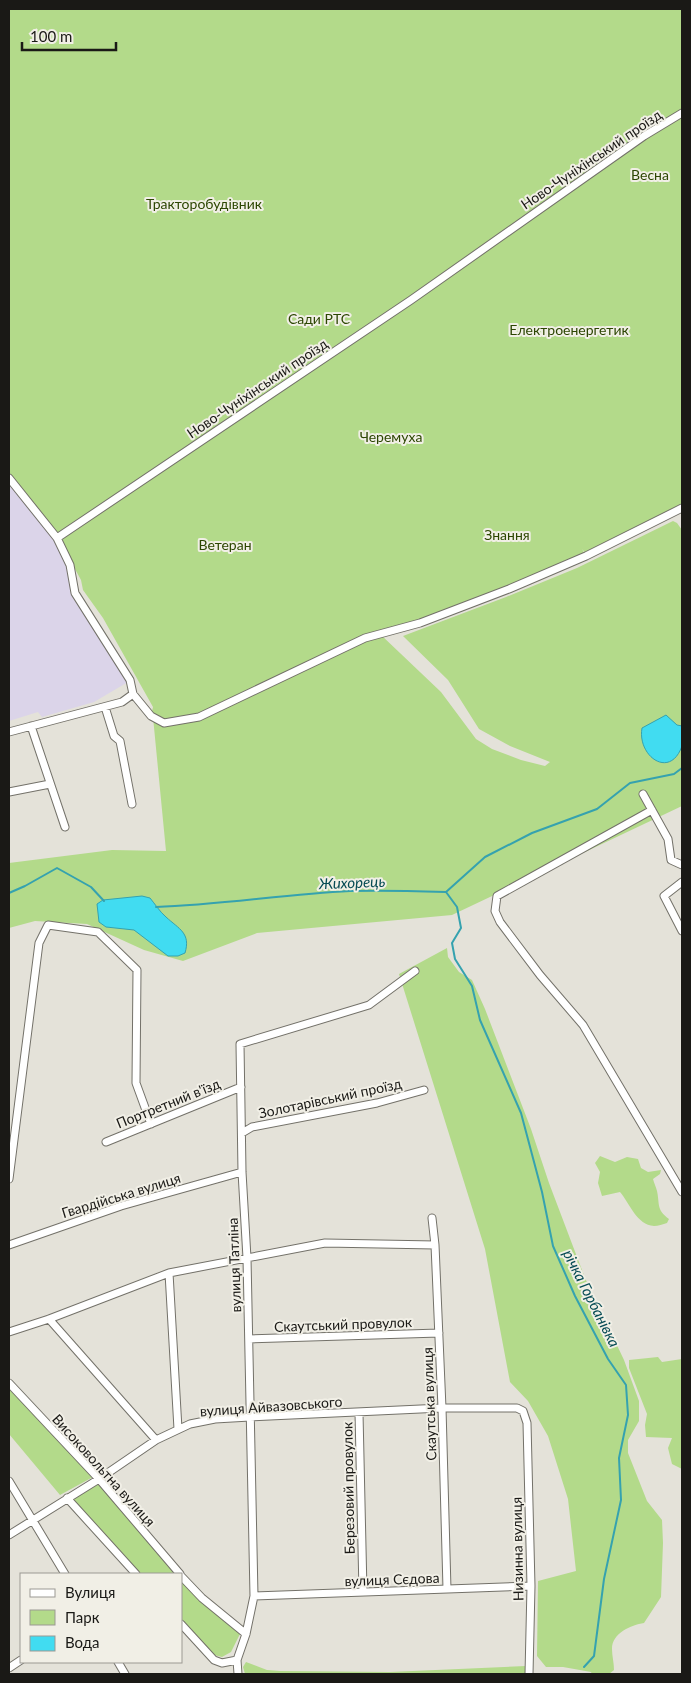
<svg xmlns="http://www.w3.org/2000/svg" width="691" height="1683" font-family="Lato,sans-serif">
<rect width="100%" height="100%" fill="#e4e2d9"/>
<!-- industrial -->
<path fill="#dbd4e9" d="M9,481L57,539L69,565L70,582L128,682L94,702L42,717L38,712L9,721Z"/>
<!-- green -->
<path fill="#b3da8a" d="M9,9H682V505L587,555L582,549L586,556L436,617L380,634L441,692L476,739L492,749L521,760L545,766L550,762L510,746L479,729L448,680L403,636L506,597L577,568L673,521L677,523L682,530V806L452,915L257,933L183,961L144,950L87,924L35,921L9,928V863L112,850L166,851L153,717L151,716L153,707L103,618L83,590L81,580L58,538L9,474Z
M447,948L448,957L459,972L472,980L485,1009L531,1129L549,1183L585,1278L624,1360L639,1401V1421L628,1440V1453L647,1501L662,1520L663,1543L661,1597L644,1623C631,1625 612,1633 612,1649C612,1656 614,1663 614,1670L609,1674H592L591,1672L563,1667H546L537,1656L538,1581L576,1571L568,1499L548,1436L528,1401L510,1382L485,1249L399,974Z
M600,1156L615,1162L627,1157L638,1159L641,1168L648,1172L661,1170L660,1174L653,1179C654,1183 656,1187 657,1191C660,1205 656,1209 669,1219L667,1223C663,1224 658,1226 654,1226C637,1225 630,1204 620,1192L602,1196L598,1183L600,1172L595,1163Z
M658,1357L662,1362L682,1359V1469L672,1464L668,1448L672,1438L646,1437L645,1425L647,1414L629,1368V1360Z
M9,1387L93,1477L60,1495L9,1434Z
M99,1484L177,1574H140L72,1499Z
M181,1579L241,1632L231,1652L222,1657L214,1655L181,1620Z
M246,1662L267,1670L280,1671L390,1672L526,1666L525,1673L523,1674H245L243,1667Z"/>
<!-- water -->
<path fill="#41dcf1" stroke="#35a2af" d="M666,715L677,725L682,726C682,732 684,741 682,746C670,780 637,756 642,728Z
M142,896L150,898C155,904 160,912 166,917C179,929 191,933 185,953L178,956H168L134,930L106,927L99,922L97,904L103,900Z"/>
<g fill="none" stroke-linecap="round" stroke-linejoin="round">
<!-- stream -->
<path stroke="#35a2af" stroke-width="2" d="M446,892L457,907L461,928L452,943L455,959L472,986L480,1020L521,1113L542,1192L553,1246L575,1296L608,1359L626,1385L628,1415L619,1458L621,1500L604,1579L594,1656L584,1667
M9,893L25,886L57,868L91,887L104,901
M156,907C221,905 285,894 350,891C382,890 414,891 446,892L485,857L532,833L597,809L630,783L674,774L682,768"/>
<!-- street casing -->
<g stroke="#737169" stroke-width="9">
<path id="street" d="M9,478L57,538L70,565L75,593L130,680L133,694L122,702L9,732
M57,538L411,300L644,136L682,113
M133,694L151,716L164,723L199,717L365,638L420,623L509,589L586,556L682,508
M105,707L114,736L120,741L132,804
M31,726L65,827
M9,792L50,784
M643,794L668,839L671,860L682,865
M652,810L497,896L495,911L500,922L540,975L583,1025L682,1192
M682,882L664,896L682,931
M242,1133L252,1127L377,1103L424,1090
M106,1142L241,1087
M9,1179L39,943L48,925L98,932L137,970L136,1083L151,1124
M432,1218L435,1245L442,1408L447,1589
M9,1245L121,1206L242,1172
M169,1273L178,1429
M49,1319L156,1440
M9,1332L49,1319L169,1273L325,1243L435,1245
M249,1339L439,1333
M9,1383L99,1479L180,1574
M359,1413L363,1592
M9,1481L65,1574
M67,1498L136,1574
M9,1535L99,1479L156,1440L190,1424L215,1419L250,1417L442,1408H517L523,1411L527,1423L531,1586L529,1674
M181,1576L202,1598L246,1634
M254,1596L531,1586
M181,1624L214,1660L222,1663L237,1660
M118,1662L125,1674
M9,1668L21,1660
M238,1674L237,1660L246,1634L254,1596L247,1258L242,1172L240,1044L369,1005L415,971"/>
</g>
<!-- street -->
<use href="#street" stroke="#fff" stroke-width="7"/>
</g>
<g text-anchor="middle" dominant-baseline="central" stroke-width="4" stroke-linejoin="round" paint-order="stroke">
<!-- street labels -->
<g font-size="14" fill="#1a1916" stroke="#f1efe6">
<text transform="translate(591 159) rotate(-34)">Ново-Чуніхінський проїзд</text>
<text transform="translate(257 388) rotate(-34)">Ново-Чуніхінський проїзд</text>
<text transform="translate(330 1098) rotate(-12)">Золотарівський проїзд</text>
<text transform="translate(168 1103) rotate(-22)">Портретний в'їзд</text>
<text transform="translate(121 1195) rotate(-17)">Гвардійська вулиця</text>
<text transform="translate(234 1265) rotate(-92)">вулиця Татліна</text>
<text transform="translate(343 1324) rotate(-2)">Скаутський провулок</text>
<text transform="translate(429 1404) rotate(-92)">Скаутська вулиця</text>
<text transform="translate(271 1406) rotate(-4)">вулиця Айвазовського</text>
<text transform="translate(104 1470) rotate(48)">Високовольтна вулиця</text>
<text transform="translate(348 1488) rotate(-91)">Березовий провулок</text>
<text transform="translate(517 1549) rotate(-91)">Низинна вулиця</text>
<text transform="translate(392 1579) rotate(-2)">вулиця Сєдова</text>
</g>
<!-- park labels -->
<g font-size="14" fill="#2c4602" stroke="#f1efe6">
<text x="650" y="174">Весна</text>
<text x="204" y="203">Тракторобудівник</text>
<text x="319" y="318">Сади РТС</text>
<text x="569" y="329">Електроенергетик</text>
<text x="391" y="436">Черемуха</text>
<text x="507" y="534">Знання</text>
<text x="225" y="544">Ветеран</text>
</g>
<!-- water labels -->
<g font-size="15" font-style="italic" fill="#064b54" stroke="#f1efe6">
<text transform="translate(352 882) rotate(-2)">Жихорець</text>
<text transform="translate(592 1298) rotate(63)">річка Горбанівка</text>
</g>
</g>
<!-- border -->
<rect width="691" height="1683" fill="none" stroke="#1a1916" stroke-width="20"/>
<!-- legend -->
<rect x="20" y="1573" width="162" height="90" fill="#f1efe6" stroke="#9b9993"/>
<rect x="30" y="1589" width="25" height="8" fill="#ffffff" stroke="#9b9993"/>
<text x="65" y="1598" font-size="15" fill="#1a1916">Вулиця</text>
<rect x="30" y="1610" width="25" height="15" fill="#b3da8a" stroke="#9b9993"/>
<text x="65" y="1623" font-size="15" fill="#1a1916">Парк</text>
<rect x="30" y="1636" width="25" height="15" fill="#41dcf1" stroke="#9b9993"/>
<text x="65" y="1648" font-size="15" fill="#1a1916">Вода</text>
<!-- scale -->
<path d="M22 42v8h94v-8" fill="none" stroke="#1a1916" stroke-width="2.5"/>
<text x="30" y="42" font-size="15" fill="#1a1916" stroke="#f1efe6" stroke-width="4" paint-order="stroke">100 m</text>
</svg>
